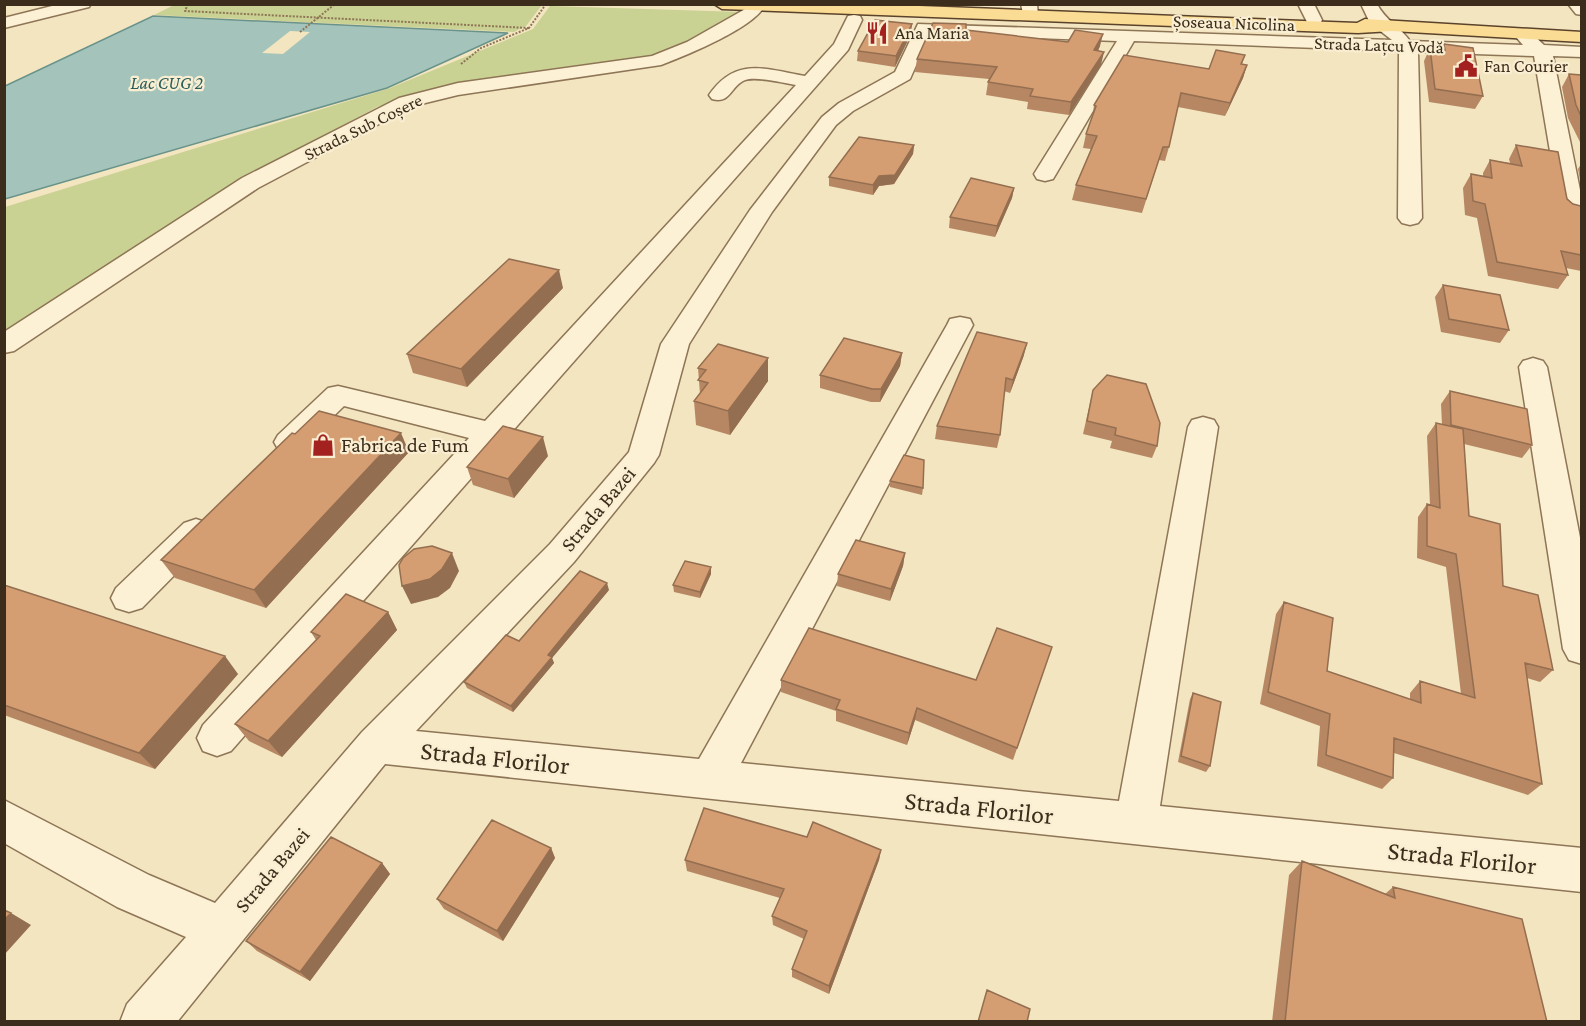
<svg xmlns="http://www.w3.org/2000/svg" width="1586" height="1026" font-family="'Crimson Pro',serif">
<rect width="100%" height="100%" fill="#f2e5c0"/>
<!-- green -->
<path fill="#c9d293" d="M174,5V4L542,5L526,26L514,32L154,15Z
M550,6L742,12L697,38L657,57L423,92L377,107L254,173L5,334V207L390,88L533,29Z"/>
<!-- water -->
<path fill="#a4c4bb" stroke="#69938a" stroke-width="1.5" d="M153,16L508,33L387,88L5,199V86Z"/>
<!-- pier -->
<path fill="#f2e5c0" d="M290,31L310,32L283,54L262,53Z"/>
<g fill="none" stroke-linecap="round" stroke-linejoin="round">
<!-- minor casing -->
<g stroke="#8e7556" stroke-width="3">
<path id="minor" d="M60,4H91L89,7L4,28V18Z
M749,4H765C759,26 683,57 661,65L458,95L413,106L258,188L14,351L4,353V332L242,178L399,98L458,83L652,56L687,42L747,8Z
M1021,4H1037L1038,15L1036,19H1024Z
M1298,4H1314L1322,20L1320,24H1308Z
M1361,4H1377C1385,20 1400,27 1410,41L1523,45L1516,37L1519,33C1531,30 1536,38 1544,45L1582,47V57L1553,56L1582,200L1580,216L1572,218L1564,216L1560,211L1534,56L1418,52L1422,218L1418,223L1410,225L1402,223L1398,218L1399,51L1134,41L1056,174L1053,179L1045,181L1037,179L1034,174L1117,41L930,34L910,79L853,111L836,125L772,212L689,344L659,455L654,463L574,562L416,731L699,759L947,325L950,319L960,317L970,319L973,325L741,763L1119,801L1188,427L1192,420L1203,417L1214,420L1218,427L1160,806L1582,848V892L385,764L177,1022H120L127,1004L186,937L117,907L4,843V800L149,875L215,903L362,732L550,544L629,452L661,344L750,210L822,117L839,103L895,72L918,24L1392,40L1370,23Z
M1568,4H1582V15L1576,14Z
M854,15L860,16L862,20L848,50L231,751L217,756L203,751L197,738L203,725L469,438L344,406L300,449L289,452L278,449L274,442L278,435L328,388L338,386L485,421L796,85C784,83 753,75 743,81C730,88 730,104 712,99L709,95C736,56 765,69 805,76L834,44L848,16Z
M1533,358L1543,361L1547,367L1582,548V664L1569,660L1563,649L1519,367L1523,361Z
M196,519L208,523L213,532L208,541L142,608L129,612L116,608L111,598L116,588L184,523Z"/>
</g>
<!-- major casing -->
<g stroke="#5b422b" stroke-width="3">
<path id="major" d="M714,4H867L1357,23L1365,19L1582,32V42L1392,31L1358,33L722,9Z"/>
</g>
<!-- path -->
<path stroke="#8e7556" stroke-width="2" stroke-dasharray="2 1.5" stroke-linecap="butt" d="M188,4L185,11L529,28
M300,32L335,4
M461,64L481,48L529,28L546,4"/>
<!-- minor -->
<use href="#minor" fill="#fcf1d5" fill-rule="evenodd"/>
<!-- major -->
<use href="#major" fill="#fadc94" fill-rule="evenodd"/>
</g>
<!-- wall -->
<path fill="#b68762" d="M938,4H966V6Z
M911,34L895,67L857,61L858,51Z
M1444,44L1483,96L1475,109L1429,102L1424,61L1430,48L1441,50Z
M1100,46L1098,51L1101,65L1069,115L1027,109L1028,102L986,95L988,82L989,79L915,72L917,59Z
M1245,55L1242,64L1247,65L1243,78L1225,116L1178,107L1169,147L1165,161L1159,160L1142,213L1072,200L1076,185L1091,149L1083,148L1086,134L1092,119L1094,105L1209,69Z
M1569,74L1581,75V144L1568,118L1562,87Z
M914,145L913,154L894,184L879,186L873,195L829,186V177Z
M1516,145L1573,204L1581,206V271L1566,268L1568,275L1558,289L1488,276L1477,218L1465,215L1463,188L1471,174L1483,176V173L1490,160L1510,163L1509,159Z
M1581,164V186L1578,169Z
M1014,188L1012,198L995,237L949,228L950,217Z
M1443,285L1509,330L1500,343L1441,332L1435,297Z
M563,288L467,387L413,373L407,354Z
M902,353L900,366L880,402H871L820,388V375Z
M1024,355L1010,393L1004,391L1000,435L997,448L935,439L937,426Z
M698,368L768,381L730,435L696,425L694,401L700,394Z
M1093,390L1157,446L1152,458L1110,448L1112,441L1083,434Z
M1450,391L1532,445L1522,458L1464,444L1469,516L1503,586L1553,670L1540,682L1527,678L1542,784L1528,795L1394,753L1393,778L1382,789L1317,766L1320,726L1260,704L1276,614L1284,602L1327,671L1410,699V693L1420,681L1461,694L1446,567L1417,558L1418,517L1427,504L1430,505L1427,436L1436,423L1442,425L1441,404Z
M295,434L409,452L266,608L175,578L161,560Z
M548,456L514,498L473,485L467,467Z
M890,481L923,488L922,495L890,487Z
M905,553L903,566L890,601L837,586L838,574Z
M711,574L700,598L674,592L673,585Z
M4,585L238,674L155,769L4,715Z
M609,590L552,658L554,663L513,712L467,688L464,682L519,641Z
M388,612L397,630L282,757L249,741L235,724L316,640L311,632Z
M1052,647L1013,760L915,720L907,745L836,721V711L781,692V680H976Z
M1193,693L1210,766L1206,772L1178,762L1190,699Z
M807,837L881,850L879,860L829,994L792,977V969L804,939L773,925L772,916L780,898L687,871L685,860Z
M551,848L555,858L503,941L444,909L437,899Z
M1302,861L1385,894L1393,887L1547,1022H1272L1289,875Z
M382,863L390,874L310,981L257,951L246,941Z"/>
<!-- shaded-wall -->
<path fill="#946e50" d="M912,24L911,34L895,67L896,56Z
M1103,34L1100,46L1092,63L1094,50Z
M1104,52L1101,65L1069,115L1071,102Z
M1247,65L1243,78L1225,116L1230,103Z
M914,145L913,154L894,184L879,186L873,195V185L879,176Z
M1014,188L1012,198L995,237L997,226Z
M559,270L563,288L467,387L461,369Z
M1027,343L1024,355L1010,393L1013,380Z
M902,353L900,366L880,402L881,389Z
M768,358V381L730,435L728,411Z
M401,433L409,452L266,608L254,590Z
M543,437L548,456L514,498L508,479Z
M452,553L459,571L450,588L438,597L411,604L402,586Z
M905,553L903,566L890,601L891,589Z
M711,567V574L700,598V592Z
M607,583L609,590L552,658L554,663L513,712L511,706L548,655Z
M388,612L397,630L282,757L268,741Z
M225,656L238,674L155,769L139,753Z
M917,708L915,720L907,745L909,733Z
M551,848L555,858L503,941L497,931Z
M881,850L879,860L829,994V986Z
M382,863L390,874L310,981L300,972Z
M11,913L31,925L4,955V920Z"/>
<!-- building -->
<path fill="#d49d72" stroke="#946e50" stroke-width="1.5" d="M875,20L912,24L896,56L858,51Z
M933,23L966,24V30L1068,42L1075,30L1103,34L1094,50L1104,52L1071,102L1030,96L1033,89L988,82L997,67L917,59Z
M1444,44L1473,48L1483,96L1435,89L1430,48L1445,50Z
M1216,50L1245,55L1241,64L1247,65L1230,103L1181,93L1169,147H1163L1146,199L1076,185L1097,136L1086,134L1096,106L1094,105L1124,55L1209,69Z
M1569,74L1581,75V116L1576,105Z
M859,137L914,145L895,175L879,176L873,185L829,177Z
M1516,145L1558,152L1567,199L1573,204L1581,206V255L1561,251L1568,275L1497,262L1485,204L1473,201L1471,174L1492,178L1490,160L1522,166Z
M971,178L1014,188L997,226L950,217Z
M509,259L559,270L461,369L407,354Z
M1443,285L1500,295L1509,330L1449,319Z
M977,332L1027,343L1013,380L1006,378L1000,435L937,426Z
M844,338L902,353L881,389H872L820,375Z
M718,344L768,358L728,411L694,401L708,383L698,380L706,370L698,368Z
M1107,375L1146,384L1160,423L1157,446L1115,435L1116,428L1087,421L1093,390Z
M1450,391L1527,409L1532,445L1451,425Z
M319,411L401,433L254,590L161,560L292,433L295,434Z
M1436,423L1463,429L1469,516L1500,524L1503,586L1538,595L1553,670L1525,663L1542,784L1394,738L1393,778L1326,755L1330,714L1268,692L1284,602L1333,618L1327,671L1421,703L1420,681L1475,698L1456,554L1427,546V504L1440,508Z
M503,426L543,437L508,479L467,467Z
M904,455L924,460L923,488L890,481Z
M856,540L905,553L891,589L838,574Z
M432,546L452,553L442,569L430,579L402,586L399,565L403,558L414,549Z
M685,561L711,567L700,592L673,585Z
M580,571L607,583L548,655L552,657L511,706L464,682L506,635L519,641Z
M4,585L225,656L139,753L4,705Z
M346,594L388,612L268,741L235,724L320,636L311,632Z
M809,628L976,680L997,628L1052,647L1017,748L917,708L909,733L836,709L840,700L781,680Z
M1193,693L1221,702L1210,766L1181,756Z
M704,808L807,837L813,822L881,850L829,986L792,969L807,931L772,916L784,889L685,860Z
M492,820L551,848L497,931L437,899Z
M331,837L382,863L300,972L246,941Z
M1302,861L1395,898L1393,887L1522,919L1547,1022H1285Z
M4,910L11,913L4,920Z
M987,990L1030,1009L1027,1022H978Z"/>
<!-- icons -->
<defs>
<g id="restaurant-bare" transform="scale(1.8)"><path d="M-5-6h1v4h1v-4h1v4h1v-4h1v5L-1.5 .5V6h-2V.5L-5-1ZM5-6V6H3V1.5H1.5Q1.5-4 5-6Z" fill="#a32220" stroke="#f9eed1" stroke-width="2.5" paint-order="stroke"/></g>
<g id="civic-bare" transform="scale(1.8)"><path d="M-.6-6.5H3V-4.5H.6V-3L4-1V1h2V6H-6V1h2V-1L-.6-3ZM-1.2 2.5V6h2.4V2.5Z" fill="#a32220" stroke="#f9eed1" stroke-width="2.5" paint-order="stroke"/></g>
<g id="shop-bare" transform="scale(1.8)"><path d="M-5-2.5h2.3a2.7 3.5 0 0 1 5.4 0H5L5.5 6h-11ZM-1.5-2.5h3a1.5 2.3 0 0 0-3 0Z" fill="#a32220" stroke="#f9eed1" stroke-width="2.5" paint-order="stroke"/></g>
</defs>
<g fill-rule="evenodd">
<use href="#restaurant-bare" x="877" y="33"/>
<use href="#civic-bare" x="1466" y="66"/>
<use href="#shop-bare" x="323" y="445"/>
</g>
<g text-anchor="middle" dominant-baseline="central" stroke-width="4.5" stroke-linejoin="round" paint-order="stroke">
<!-- far-street labels -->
<g font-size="18" fill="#3c2c1c" stroke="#f9eed1">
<text transform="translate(1234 23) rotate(2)">Șoseaua Nicolina</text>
<text transform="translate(1379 45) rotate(2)">Strada Lațcu Vodă</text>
<text transform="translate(363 127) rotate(-26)">Strada Sub Coșere</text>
</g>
<!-- far-poi labels -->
<g font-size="18" fill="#3c2c1c" stroke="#f9eed1" text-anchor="start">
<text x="895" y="33">Ana Maria</text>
<text x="1484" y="66">Fan Courier</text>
</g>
<!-- far-water labels -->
<g font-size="18" font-style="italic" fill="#2a5d5b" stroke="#f9eed1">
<text x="167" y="83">Lac CUG 2</text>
</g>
<!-- poi labels -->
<g font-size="21" fill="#3c2c1c" stroke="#f9eed1" text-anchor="start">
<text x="341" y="445">Fabrica de Fum</text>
</g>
<!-- street labels -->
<g font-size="21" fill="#3c2c1c" stroke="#f9eed1">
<text transform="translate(598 509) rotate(-50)">Strada Bazei</text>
<text transform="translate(272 870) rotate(-50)">Strada Bazei</text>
</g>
<!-- near-street labels -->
<g font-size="26" fill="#3c2c1c" stroke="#f9eed1">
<text transform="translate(495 758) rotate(6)">Strada Florilor</text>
<text transform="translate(979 808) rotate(6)">Strada Florilor</text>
<text transform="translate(1462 858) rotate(6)">Strada Florilor</text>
</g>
</g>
<!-- border -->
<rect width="1586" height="1026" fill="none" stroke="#3c2c1c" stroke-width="12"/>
</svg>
